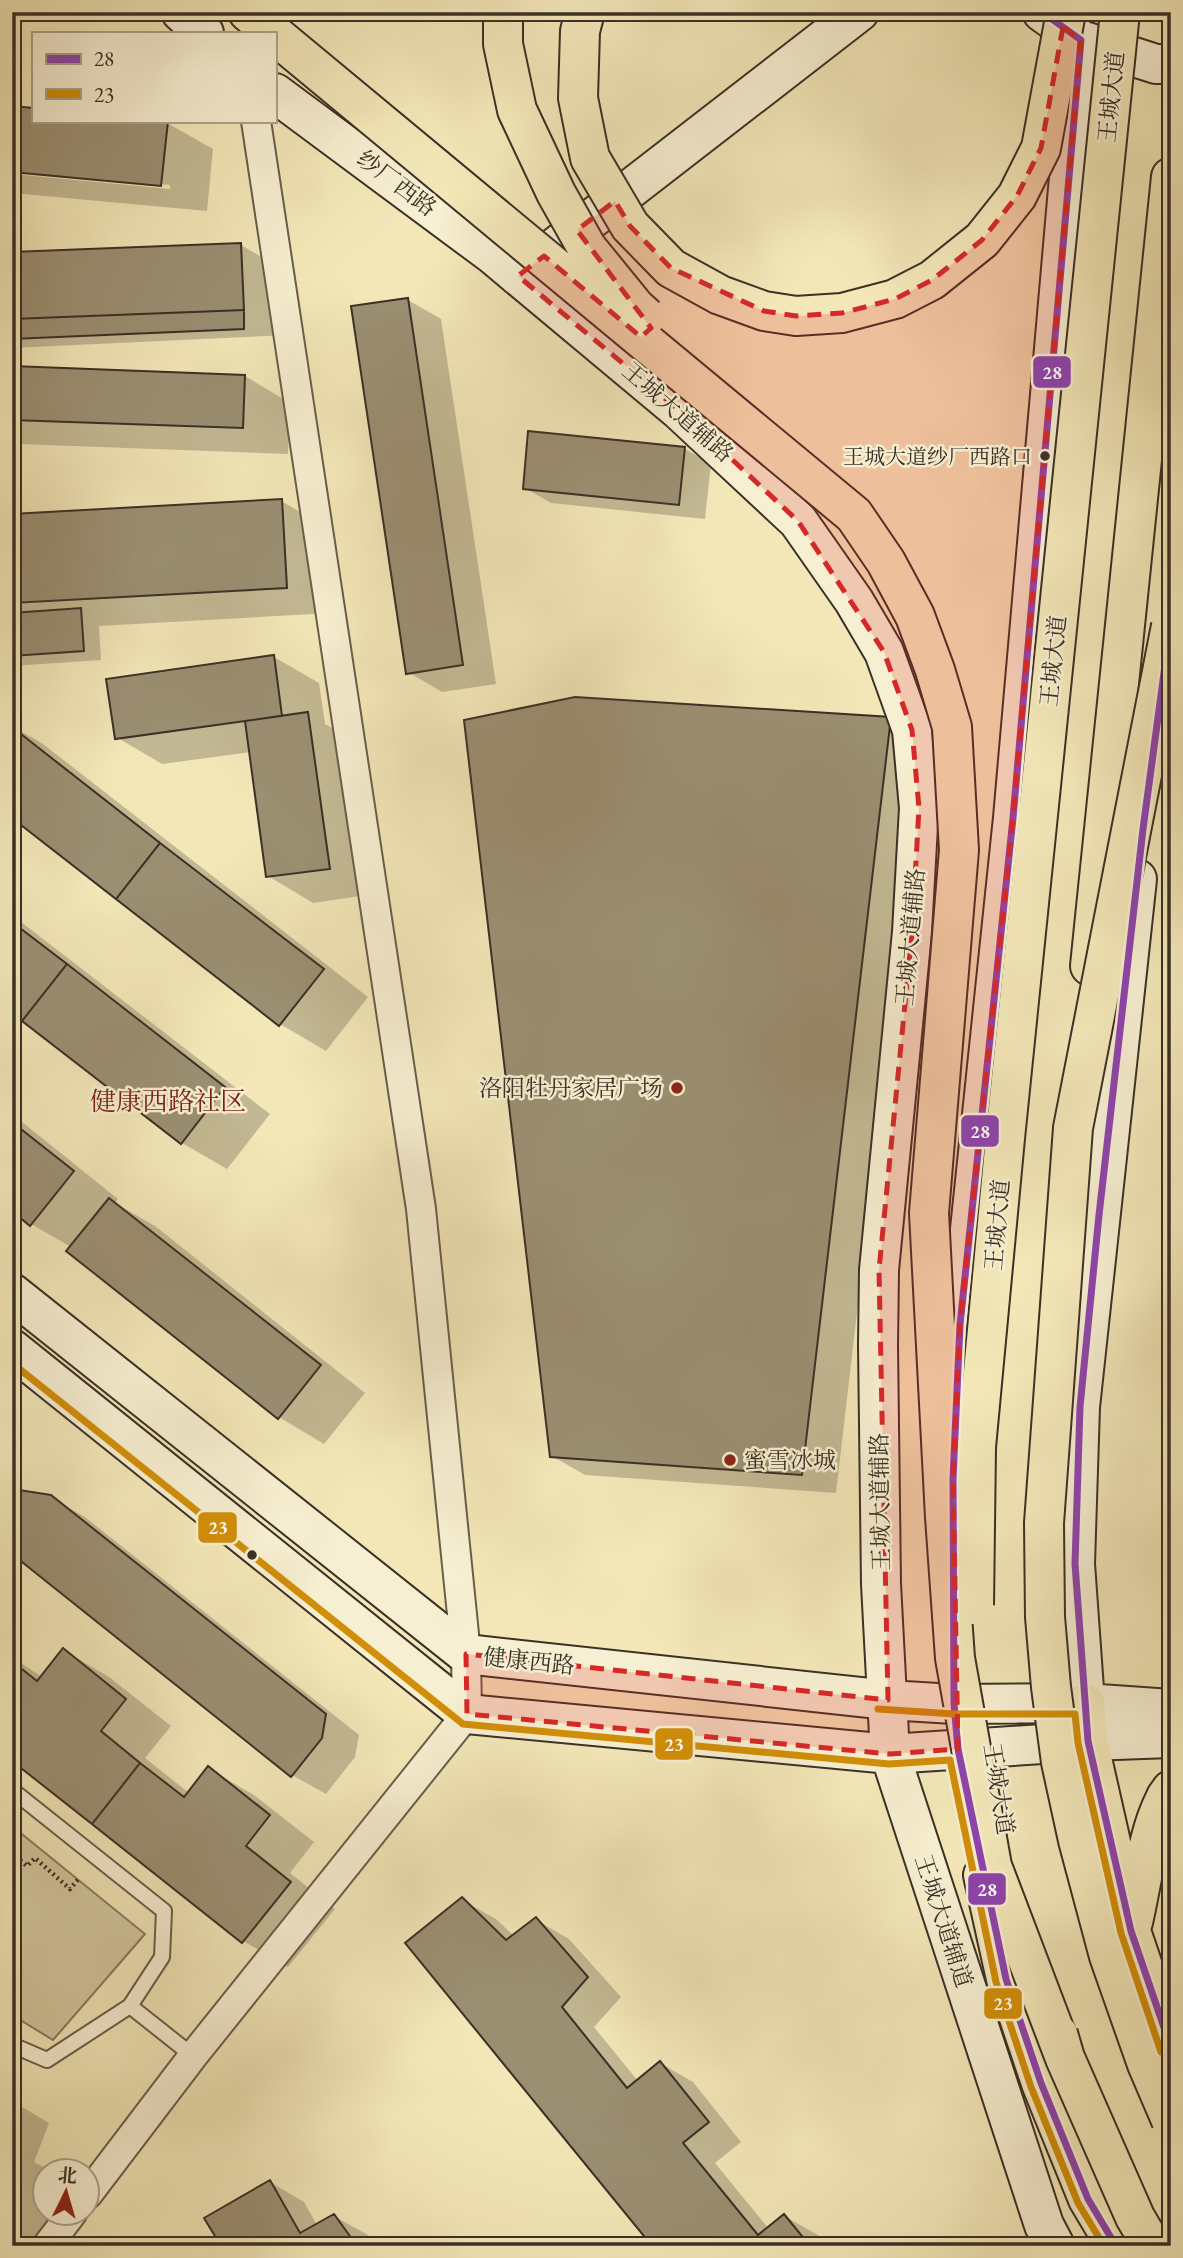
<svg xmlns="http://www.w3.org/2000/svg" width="1183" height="2258" font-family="'EB Garamond','Noto Serif SC',serif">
<rect width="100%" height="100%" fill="#f3e7b8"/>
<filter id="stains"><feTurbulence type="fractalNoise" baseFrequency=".00286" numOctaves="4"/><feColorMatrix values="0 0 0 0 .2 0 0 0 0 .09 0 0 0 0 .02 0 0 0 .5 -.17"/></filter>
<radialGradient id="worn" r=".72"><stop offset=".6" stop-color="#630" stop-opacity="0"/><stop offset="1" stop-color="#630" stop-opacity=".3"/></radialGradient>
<!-- green -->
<path fill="#d4c89f" stroke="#887c62" stroke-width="2" d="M12,1826L145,1934L53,2040L12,2015Z"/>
<!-- shadow -->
<path fill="#0003" d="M12,108L33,110V121H147L167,123L213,149L207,211L12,193V174L170,189V185L12,170Z
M241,245L286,271L288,335L12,348V254Z
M408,300L441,319L496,684L442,692L408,672Z
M12,368L245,376L290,403L288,454L18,444L12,441Z
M530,433L685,449L711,464L705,519L551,503L525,488Z
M281,501L327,527L332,613L99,626L101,660L12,666V516Z
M274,657L319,683L325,724L353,740L374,894L313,903L268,876L251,752L162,764L116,737Z
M890,719L924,738L836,1493L585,1475L552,1456Z
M12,726L43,744L368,997L326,1051L280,1024L12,816Z
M12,915L270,1114L227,1169L182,1143L12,1012Z
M12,1114L118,1199L115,1203L155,1226L365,1393L324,1444L279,1417L71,1247L31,1224L12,1209Z
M50,1497L85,1517L359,1735L355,1757L326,1794L292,1775Z
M63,1650L109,1677L171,1726L145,1758L189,1793L209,1769L254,1795L314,1842L290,1873L335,1909L288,1967L243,1941L12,1758V1657L42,1677Z
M462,1900L496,1919L514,1936L536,1920L569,1939L621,1997L594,2027L638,2081L660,2063L693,2082L741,2142L715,2163L769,2229L784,2216L818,2235L826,2246H654Z
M12,2101L49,2123L34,2162L49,2170H46V2212H50L38,2243L12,2233Z
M270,2182L304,2202L317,2225L334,2216L368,2235L376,2246H223Z"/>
<!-- building -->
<path fill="#9b8f72" stroke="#3b3026" stroke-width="2" d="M12,106L33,108V121H168L161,186L12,172Z
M241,243L244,310L12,319V252Z
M408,298L463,665L406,674L351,306Z
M244,310V329L12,339V319Z
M12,366L245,375L243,428L12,420Z
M528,431L685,447L679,505L523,489Z
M282,499L287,588L12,603V514Z
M81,608L84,651L12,656V613Z
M274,655L282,716L115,739L106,679Z
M575,697L891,717L802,1475L550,1457L464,720Z
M308,712L330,869L266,877L245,721Z
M12,727L160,843L116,899L12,818Z
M160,843L324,969L279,1026L116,899Z
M12,922L67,964L22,1021L12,1013Z
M67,964L225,1087L181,1144L22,1021Z
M12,1122L74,1171L30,1226L12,1211Z
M109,1198L321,1365L278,1419L66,1251Z
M19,1490L51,1495L326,1714L322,1738L291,1777L12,1554V1497Z
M63,1648L126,1699L101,1731L140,1763L92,1824L12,1761V1661L37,1681Z
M140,1763L184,1797L208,1766L270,1815L246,1846L291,1882L242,1943L92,1824Z
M462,1897L506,1940L536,1917L588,1977L562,2007L627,2088L660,2061L709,2122L683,2143L758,2235L784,2214L810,2246H652L405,1943Z
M270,2180L300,2233L334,2214L357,2246H221L204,2218Z"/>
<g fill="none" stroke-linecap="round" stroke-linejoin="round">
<!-- lane casing -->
<g stroke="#695e4a" stroke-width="18">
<path id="lane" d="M12,1790L164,1911L162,1957L130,2006L47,2060L12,2045
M130,2006L193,2056"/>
</g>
<!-- street casing -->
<g stroke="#695e4a" stroke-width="32">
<path id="street" d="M88,2194L193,2056L467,1714L466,1654L421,1209L256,121
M47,2246L73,2212"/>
</g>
<!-- secondary casing -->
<g stroke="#3b3026" stroke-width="42">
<path id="secondary" d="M181,12L204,33
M1042,12L1081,40L1156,64H1171
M275,93L492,254L680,411L798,521L854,601L884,652L912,730L919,808L912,932L879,1270L878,1345L881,1584L890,1754L1044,2225L1055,2246
M518,276L859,12
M12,1293L466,1654L888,1700L954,1704L1085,1703L1171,1709
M12,1349L467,1714L890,1754L1088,1741L1171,1738
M955,1435L960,1325L1013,818L1081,40
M1085,1703L1075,1564L1080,1407L1137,879
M1166,1797L1171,1857"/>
</g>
<!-- primary casing -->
<g stroke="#3b3026" stroke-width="42">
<path id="primary" d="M1085,1703L1088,1741L1131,1931L1171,2049
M983,1875L1006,1979L1041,2083L1088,2199L1116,2246
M1133,1922C1142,1885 1149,1819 1171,1790"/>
</g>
<!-- highway casing -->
<g stroke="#3b3026" stroke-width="42">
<path id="highway" d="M248,12L273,33
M1090,966L1171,177
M1104,2180L1125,2246"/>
</g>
<!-- path -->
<path stroke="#3b3026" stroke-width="4.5" stroke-dasharray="2 3.5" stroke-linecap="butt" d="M12,1853L27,1866L35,1858L70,1889L80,1877"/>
<!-- lane -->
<use href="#lane" stroke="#f7efd1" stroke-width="14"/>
<!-- street -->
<use href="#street" stroke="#f7efd1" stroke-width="28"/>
<!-- secondary -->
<use href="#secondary" stroke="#f7efd1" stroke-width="38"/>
<!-- primary -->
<use href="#primary" stroke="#f3e7b8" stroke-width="38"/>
<!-- highway -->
<use href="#highway" stroke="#f3e7b8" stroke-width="38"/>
<!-- highway-bridge casing -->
<g stroke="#3b3026" stroke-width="42" stroke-linecap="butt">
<path id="highway-bridge" d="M503,12V44L517,110L556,193L587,248L635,307L646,317
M585,12L580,31L578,98L590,158L630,226L671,268L720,295L764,311L796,316L842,313L895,299L932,280L982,240L1017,196L1041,148L1066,12
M275,35L854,515L886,562L915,616L935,670L952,727L959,850L929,1213L945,1517L955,1658L992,1866L1065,2058
M1171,626L1073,1128L1044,1523L1045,1617L1051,1687L1061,1762L1078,1840L1109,1956L1147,2064L1171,2120
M974,1605L976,1447L1005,1138L1120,12
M1058,2034L1065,2058L1135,2217L1152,2246"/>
</g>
<!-- highway-bridge -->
<use href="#highway-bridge" stroke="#f3e7b8" stroke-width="38"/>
<!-- bus-1 casing -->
<g stroke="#f7efd1" stroke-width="12">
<path id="bus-1" d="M1042,12L1081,40L1013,818L960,1325L953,1479L954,1704L958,1749L1006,1979L1041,2083L1088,2199L1116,2246
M1171,621L1143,829L1099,1215L1080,1407L1075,1564L1088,1741L1131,1931L1171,2048"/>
</g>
<!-- bus-2 casing -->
<g stroke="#f7efd1" stroke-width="12">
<path id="bus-2" d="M12,1363L463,1724L889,1764L950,1760L996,1982L1031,2087L1078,2203L1104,2246
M878,1709L954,1714H1075L1078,1743L1121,1933L1161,2052"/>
</g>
<!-- bus-1 -->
<use href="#bus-1" stroke="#8e44ad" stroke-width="7"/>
<!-- bus-2 -->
<use href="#bus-2" stroke="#d18e08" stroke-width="7"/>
</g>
<!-- marked area -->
<path fill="#d62828" fill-opacity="0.2" stroke="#d62828" stroke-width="5" stroke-dasharray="14 9" stroke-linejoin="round" d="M1063,27L1081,40L1013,818L960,1325L953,1479L958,1749L890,1754L467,1714L466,1654L888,1700L879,1270L912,932L919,808L912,730L884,652L798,521L680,411L518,276L544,256L641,337L651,328L577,230L615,201L630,226L671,268L764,311L796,316L842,313L895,299L932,280L982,240L1017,196L1041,148Z"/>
<!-- markers -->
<g fill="#3b3026" stroke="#f7efd1" stroke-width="2.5">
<circle cx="1045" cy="456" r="6"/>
<circle cx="252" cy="1555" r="6"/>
</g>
<g fill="#8f2418" stroke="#f7efd1" stroke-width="2.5">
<circle cx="677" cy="1088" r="7"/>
<circle cx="730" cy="1460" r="7"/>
</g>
<g text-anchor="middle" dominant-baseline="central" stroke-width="5" stroke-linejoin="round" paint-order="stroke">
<!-- bus labels -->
<g font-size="21" fill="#3b3026" stroke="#f7efd1" text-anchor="end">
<text x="1032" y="456">王城大道纱厂西路口</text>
</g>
<!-- street labels -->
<g font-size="23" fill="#3b3026" stroke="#f7efd1">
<text transform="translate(1111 97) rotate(-84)">王城大道</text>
<text transform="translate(397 183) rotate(37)">纱厂西路</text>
<text transform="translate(678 412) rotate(41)">王城大道辅路</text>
<text transform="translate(1053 661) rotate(-84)">王城大道</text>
<text transform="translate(910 937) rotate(-85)">王城大道辅路</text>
<text transform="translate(997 1225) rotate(-85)">王城大道</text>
<text transform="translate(880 1502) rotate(-91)">王城大道辅路</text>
<text transform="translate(529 1661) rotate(6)">健康西路</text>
<text transform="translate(999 1789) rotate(81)">王城大道</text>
<text transform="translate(944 1921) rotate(72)">王城大道辅道</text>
</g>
<!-- poi labels -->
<g font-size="23" fill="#3b3026" stroke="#f7efd1" text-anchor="end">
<text x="663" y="1088">洛阳牡丹家居广场</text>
<text x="744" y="1460" text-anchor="start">蜜雪冰城</text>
</g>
<!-- quarter labels -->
<g font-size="26" fill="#7a1f14" stroke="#f7efd1">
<text x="168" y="1101">健康西路社区</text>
</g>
</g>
<g stroke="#f7efd1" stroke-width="2.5">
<rect x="1032" y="355" width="40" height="34" rx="7" fill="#8e44ad"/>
<rect x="960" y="1114" width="40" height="34" rx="7" fill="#8e44ad"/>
<rect x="197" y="1511" width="41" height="33" rx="7" fill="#d18e08"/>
<rect x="654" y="1727" width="40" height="34" rx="7" fill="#d18e08"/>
<rect x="967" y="1872" width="40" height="34" rx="7" fill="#8e44ad"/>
<rect x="983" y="1987" width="40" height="33" rx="7" fill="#d18e08"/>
</g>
<g font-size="19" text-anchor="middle" font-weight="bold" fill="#fff">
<text x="1052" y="379">28</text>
<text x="980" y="1138">28</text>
<text x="218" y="1534">23</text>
<text x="674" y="1751">23</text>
<text x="987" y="1896">28</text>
<text x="1003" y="2010">23</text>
</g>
<!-- margin -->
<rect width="1183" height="2258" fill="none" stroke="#f3e7b8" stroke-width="42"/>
<rect x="14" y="14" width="1155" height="2230" fill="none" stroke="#3b3026" stroke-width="3.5"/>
<rect x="21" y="21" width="1141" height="2216" fill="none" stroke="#3b3026" stroke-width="2"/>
<!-- legend -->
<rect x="32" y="32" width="245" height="91" fill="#f7efd1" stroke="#aca38d" stroke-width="2"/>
<rect x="46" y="54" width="35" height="10" fill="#8e44ad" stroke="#aca38d" stroke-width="2"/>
<text x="94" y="66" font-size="21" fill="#3b3026">28</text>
<rect x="46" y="89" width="35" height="10" fill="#d18e08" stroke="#aca38d" stroke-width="2"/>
<text x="94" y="102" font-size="21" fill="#3b3026">23</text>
<!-- north arrow -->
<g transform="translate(66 2192) rotate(5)"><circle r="33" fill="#f7efd1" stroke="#aca38d" stroke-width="2"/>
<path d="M0-5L12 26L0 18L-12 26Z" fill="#8f2418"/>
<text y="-10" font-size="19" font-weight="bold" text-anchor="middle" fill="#3b3026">北</text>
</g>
<rect width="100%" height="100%" filter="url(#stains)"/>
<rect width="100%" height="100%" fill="url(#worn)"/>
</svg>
